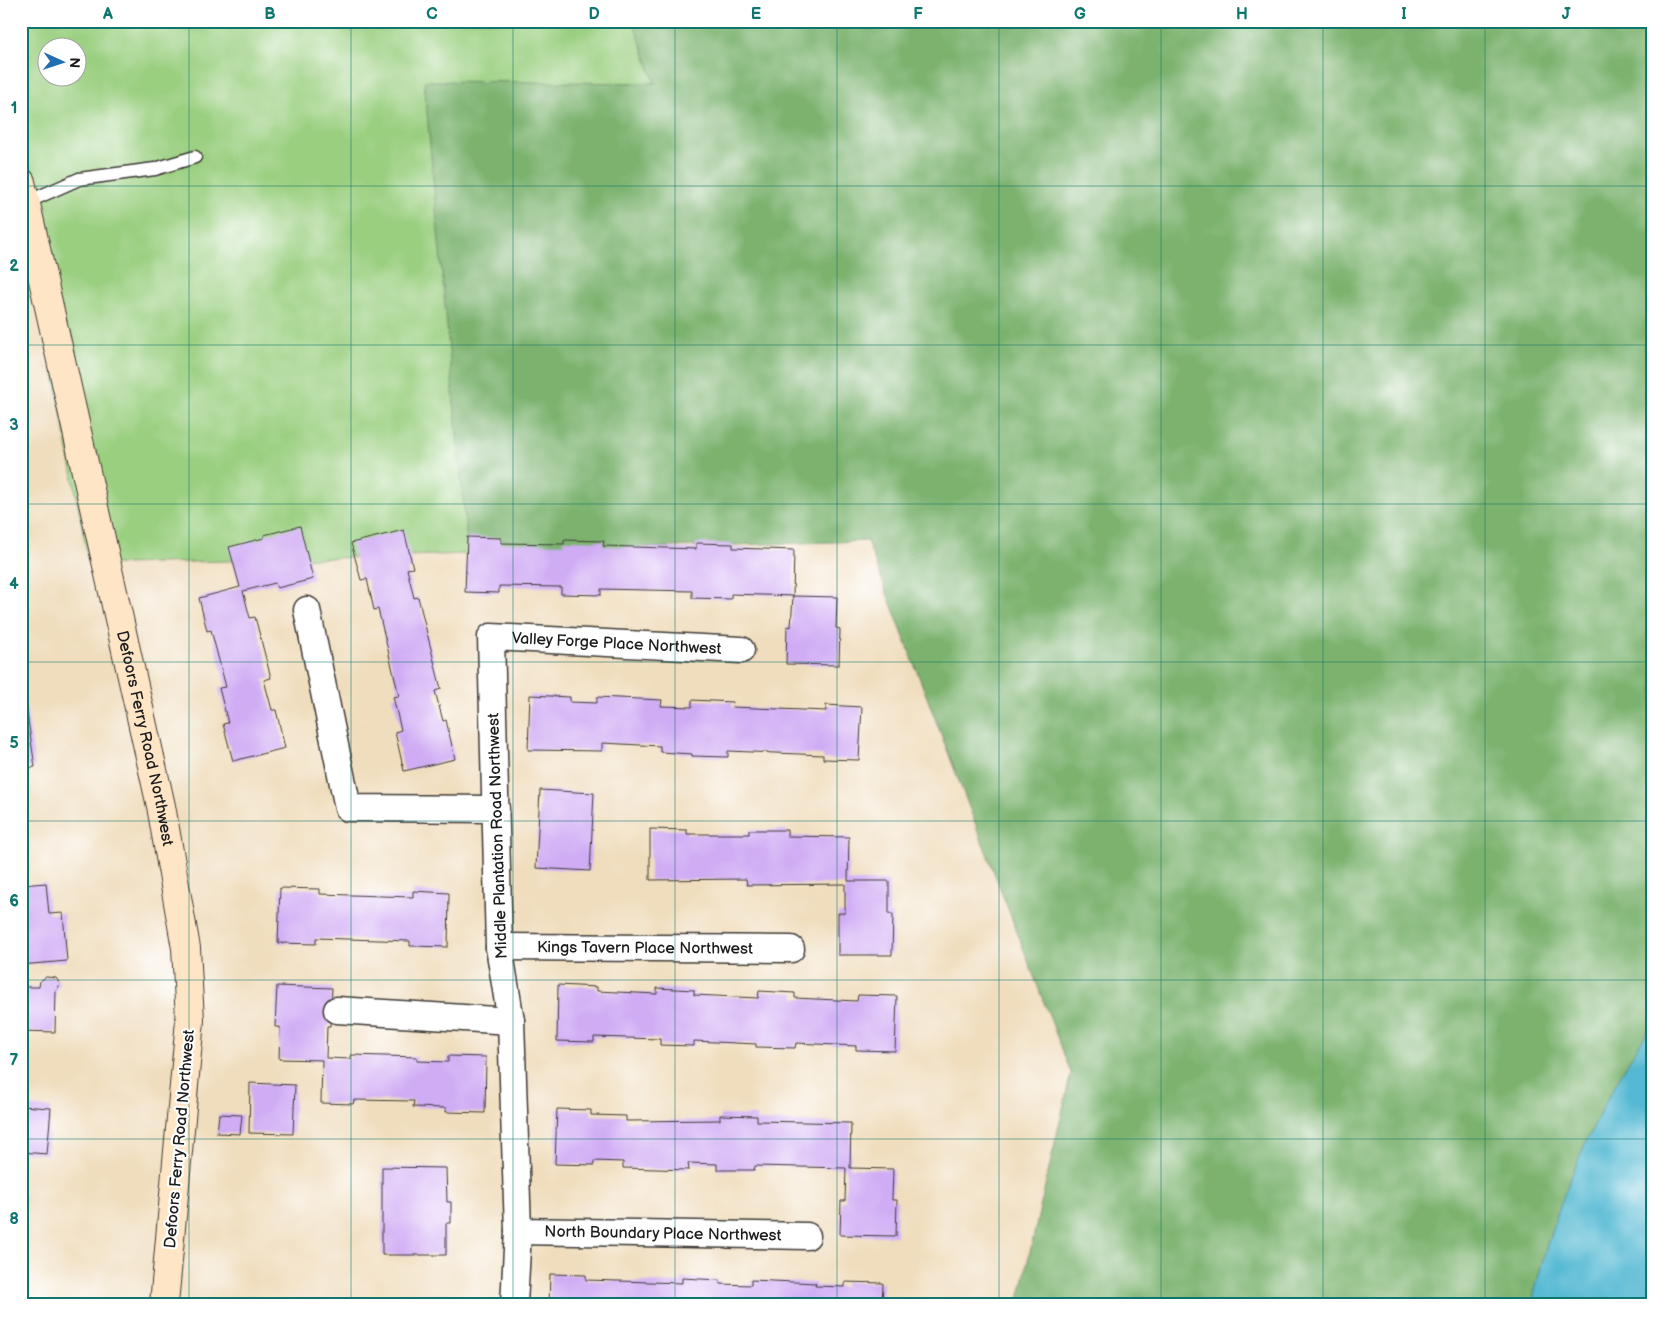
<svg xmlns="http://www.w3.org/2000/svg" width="1674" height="1325" font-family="'Balsamiq Sans',sans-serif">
<rect width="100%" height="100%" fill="#fff"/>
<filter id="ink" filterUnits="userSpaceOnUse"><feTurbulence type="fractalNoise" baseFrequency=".02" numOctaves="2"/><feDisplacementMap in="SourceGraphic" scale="10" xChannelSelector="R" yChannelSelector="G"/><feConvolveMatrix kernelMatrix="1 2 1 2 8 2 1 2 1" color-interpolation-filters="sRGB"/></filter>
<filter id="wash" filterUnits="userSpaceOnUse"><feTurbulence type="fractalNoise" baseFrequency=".0096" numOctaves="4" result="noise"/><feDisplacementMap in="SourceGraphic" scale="20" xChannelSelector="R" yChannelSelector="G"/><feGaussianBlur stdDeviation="1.12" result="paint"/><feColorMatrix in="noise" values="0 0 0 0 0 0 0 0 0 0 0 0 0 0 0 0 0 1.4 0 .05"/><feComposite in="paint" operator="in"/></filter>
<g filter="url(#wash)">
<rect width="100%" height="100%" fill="#f0ddbd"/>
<!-- green -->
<path fill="#9acf7f" stroke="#5b764e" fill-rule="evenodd" d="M21,21H633L656,83L425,82L469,554L89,565L21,191ZM48,48H78V78H48Z"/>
<!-- forest -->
<path fill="#7bb26e" stroke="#4c6745" d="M633,21H1653V1304H1018L1071,1073L867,541L468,553L424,81L655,83Z"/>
<!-- water -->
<path fill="#55b9d3" stroke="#386a78" d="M1653,1024V1304H1532C1553,1205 1596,1107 1653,1024Z"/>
<g id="blocks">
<!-- building -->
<path fill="#d0acf4" d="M300,526L313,579L277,588L275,583L243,591L250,618L255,617L271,678L264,680L272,710H276L285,748L233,761L223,724L228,723L219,688L226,687L211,630L207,631L199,598L240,587L229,547L264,538V535Z
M404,530L413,568L407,569L414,598L418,597L441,689L435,691L443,721L446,720L455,759L404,771L395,732L401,730L393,697L399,696L378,609L374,610L367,579L361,580L351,543Z
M467,537L501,538V543L564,544V540L604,541L603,546L696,549V543L733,544V548L794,550L793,596L731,594V599L692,598V591L601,589V595L561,594V587L499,586V593L465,592Z
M793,596L837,597L836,628L840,629L839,665L786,664L787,626L791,627Z
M530,695L570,697V702L597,703V697L662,700L661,706L692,707V700L733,702L732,707L826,711V705L862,707L859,760L823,759V755L728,751V757L692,756V754L660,752V746L602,743V751L528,750Z
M21,700H25L35,767L21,769Z
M540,790L594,793L590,871L536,868Z
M650,829L687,830V834H749V830H787V836L849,837L848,881H889V914H893L892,955H838V913H845V884L747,885L746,879L650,880Z
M25,850L28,868L21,869V851Z
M46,883L49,914L63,913L67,961L21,965V885Z
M280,888L320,889V894L413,897V891L449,893L448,947L410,946V941L316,938V944L278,943Z
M46,977L56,978L60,984L56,991L55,1032L21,1031V987H39L40,981Z
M558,985L597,987V991L657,994V988L694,990V995L758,998L759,991L795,993V998L857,1001L858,995L897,996L895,1051L856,1050V1046L796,1043L795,1048L756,1047V1044L694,1041V1046L660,1045V1039L594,1037V1042L557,1041Z
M277,986L332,988L330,1026H327L326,1058L351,1059V1055L417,1057V1061L448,1062V1056L486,1057L485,1113L446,1112V1108L413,1107L414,1101L354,1100L353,1104L321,1103L322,1060L279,1059L280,1027H275Z
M250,1083L295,1085L293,1134L249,1133Z
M21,1106L51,1108L47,1154L21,1152Z
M557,1109L591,1110V1115L626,1116V1121L720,1120V1115L757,1116V1121L851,1123L850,1168L893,1169L892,1200H897L896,1236L840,1235L841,1201H845L846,1168L755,1166L754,1170H717V1164L688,1163L689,1170L623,1168V1162L594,1161V1165L555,1164Z
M219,1114L242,1115L240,1134L217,1133Z
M382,1167L446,1168L447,1202H451V1223H446V1255H382Z
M21,1196L25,1197L23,1221H21Z
M550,1274L586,1275V1280L682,1283V1278L719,1280L720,1284L751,1285V1280L816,1283L815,1286L845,1287V1282L883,1283L882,1304H549Z"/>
</g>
</g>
<g filter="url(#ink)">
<use href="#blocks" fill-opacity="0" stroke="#3c3934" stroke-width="1"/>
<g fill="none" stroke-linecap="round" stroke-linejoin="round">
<!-- lane casing -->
<g stroke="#3c3934" stroke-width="15">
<path id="lane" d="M25,203L79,179L155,169L195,157"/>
</g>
<!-- street casing -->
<g stroke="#3c3934" stroke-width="29">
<g id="street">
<path d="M307,610L348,808L496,809"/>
<path id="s1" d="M499,947L791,949"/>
<path d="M337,1010L511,1021"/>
<path id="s2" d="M518,1231L807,1236"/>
<path id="s3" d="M514,1304L518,1231L511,1021L499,947L491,637L741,650"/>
</g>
</g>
<!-- secondary casing -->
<g stroke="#3c3934" stroke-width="30">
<g id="secondary">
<path id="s4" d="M21,182L161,806L186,948L190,1020L164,1304"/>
</g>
</g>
<!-- lane -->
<use href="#lane" stroke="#fff" stroke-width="12"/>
<!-- street -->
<use href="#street" stroke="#fff" stroke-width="26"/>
<!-- secondary -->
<use href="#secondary" stroke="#fee5c5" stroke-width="28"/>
</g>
</g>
<!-- grid -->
<path fill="none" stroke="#0f766e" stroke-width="1" stroke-opacity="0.55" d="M189,21V1304M351,21V1304M513,21V1304M675,21V1304M837,21V1304M999,21V1304M1161,21V1304M1323,21V1304M1485,21V1304M21,186H1653M21,345H1653M21,504H1653M21,662H1653M21,821H1653M21,980H1653M21,1139H1653"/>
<g text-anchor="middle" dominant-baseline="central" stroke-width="4.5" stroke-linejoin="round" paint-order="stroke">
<!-- street labels -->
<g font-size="16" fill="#1c1c1c" stroke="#fff">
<text stroke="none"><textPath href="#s3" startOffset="794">Valley Forge Place Northwest</textPath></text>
<text stroke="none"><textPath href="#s4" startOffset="570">Defoors Ferry Road Northwest</textPath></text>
<text transform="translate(498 836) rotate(-92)">Middle Plantation Road Northwest</text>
<text stroke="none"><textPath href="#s1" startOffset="146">Kings Tavern Place Northwest</textPath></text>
<text transform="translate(180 1139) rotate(-85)">Defoors Ferry Road Northwest</text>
<text stroke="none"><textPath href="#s2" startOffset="145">North Boundary Place Northwest</textPath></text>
</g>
</g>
<!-- margin -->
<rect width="1674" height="1325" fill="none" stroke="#fff" stroke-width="55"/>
<!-- north arrow -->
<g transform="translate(62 62) rotate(93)"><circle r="24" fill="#ffffff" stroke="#a4a4a4"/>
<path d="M0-4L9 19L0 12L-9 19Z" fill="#1f6fb2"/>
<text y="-8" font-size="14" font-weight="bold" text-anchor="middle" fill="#1c1c1c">N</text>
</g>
<rect x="28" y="28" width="1618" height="1270" fill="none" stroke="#0f766e" stroke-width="2"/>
<g font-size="16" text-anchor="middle" font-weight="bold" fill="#0f766e">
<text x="108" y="19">A</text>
<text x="270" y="19">B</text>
<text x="432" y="19">C</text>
<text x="594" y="19">D</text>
<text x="756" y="19">E</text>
<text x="918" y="19">F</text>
<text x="1080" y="19">G</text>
<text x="1242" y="19">H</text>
<text x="1404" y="19">I</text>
<text x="1566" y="19">J</text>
<text x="14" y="113">1</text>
<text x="14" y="271">2</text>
<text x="14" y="430">3</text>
<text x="14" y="589">4</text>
<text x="14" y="748">5</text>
<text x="14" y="906">6</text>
<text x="14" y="1065">7</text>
<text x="14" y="1224">8</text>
</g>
</svg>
